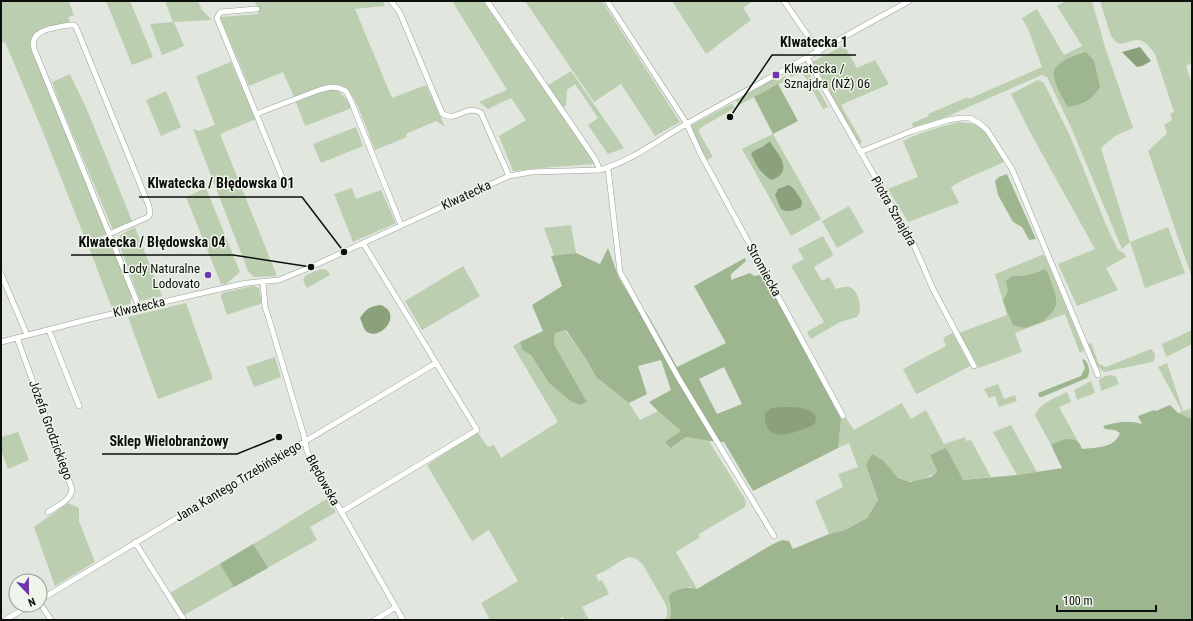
<svg xmlns="http://www.w3.org/2000/svg" width="1193" height="621" font-family="'Roboto Condensed',sans-serif">
<rect width="100%" height="100%" fill="#e1e7de"/>
<!-- green -->
<path fill="#bbceaf" d="M1,1H73L69,3L74,15L68,17L70,22C55,27 32,25 30,45L50,89L108,234L86,241L43,132L5,42L1,43Z
M106,1H130L153,57L132,65Z
M165,1H198L202,10L212,20L174,22L184,46L162,55L150,24L173,22Z
M254,1H383L385,6L355,9L392,98L426,85L445,127L436,121L406,134L407,137L375,150C369,136 357,97 346,88C342,85 337,84 332,84C319,85 306,93 294,97L283,72L249,86L220,17L258,14L259,9Z
M452,1H483L592,159L594,164L553,167L513,171L499,136L526,120L511,98L488,109L479,102L507,90Z
M525,1H602L680,122L655,136L621,84L594,102Z
M672,1H753L743,8L751,20L706,54Z
M1066,1H1092L1105,47L1133,128L1115,136L1101,148L1130,242L1168,227L1185,273L1145,288L1130,242L1122,249L1070,125L1047,77L1042,75L973,105L944,118L913,128L912,123L929,116L928,114L968,97L969,99L1042,67L1028,29L1022,18L1037,9L1064,55L1082,46L1057,6Z
M1100,1H1192V63L1186,66L1192,83V278L1148,151L1167,133L1164,125L1172,120L1170,114L1174,112L1155,54C1151,48 1145,40 1137,40C1130,40 1125,45 1117,43L1111,36Z
M844,45L857,68L875,60L889,84L841,105L862,142L859,145L812,62Z
M231,62L256,119L220,134L277,276L254,277L248,271L193,129L199,131L215,125L196,76Z
M802,66H804L807,69L828,107L823,109L802,72L791,77L788,72L794,68Z
M571,71L624,148L608,154L588,125L598,118L575,84L567,90L566,105L563,108L547,86Z
M70,74L88,112L132,221L113,230L60,104L52,82Z
M785,76L787,80L739,105L736,100L775,78L777,81Z
M1038,80L1044,83L1071,138L1106,225L1118,250L1124,253L1126,257L1106,268L1118,290L1077,306L1058,264L1095,249L1030,132L1011,94Z
M332,89C342,91 346,99 352,108L305,126L296,102L325,90Z
M166,91L181,127L161,136L146,100Z
M731,104H732L735,108L700,128L699,132L713,157L707,160L692,132L691,128L692,125Z
M959,122C964,123 971,123 975,124C990,131 997,148 1004,162L963,180L951,187L959,203L908,222L888,189L918,177L903,141C921,132 940,127 959,122Z
M356,127L363,146L321,163L313,144Z
M773,134L821,219L791,236L742,149Z
M206,188L240,272L226,284H221L186,197Z
M352,188L356,199L381,190L396,223L353,242L334,194Z
M849,206L864,232L837,248L822,221Z
M571,225L576,253L554,256L544,228Z
M135,227L162,296L140,301L118,241L120,235Z
M823,236L833,254L832,256L814,267L822,281L829,277L836,289C840,288 845,286 849,287C859,290 863,310 857,317L840,322L811,339L807,332L824,322L791,266L804,259L798,249Z
M107,239L112,241L132,298L130,304L112,308L88,245Z
M1042,255L1045,256L1084,350L1080,353L1065,314L1015,333L1022,352L979,368L959,333L1007,315L995,274Z
M463,266L480,296L422,330L405,301Z
M321,269L327,270L330,275L307,288L303,280L306,275Z
M253,286L259,288L262,302L260,304L227,315L221,297L222,293Z
M186,303L213,379L158,399L128,317Z
M565,330L586,359L596,377L629,403L640,420L658,411L681,431L672,448L686,437L709,441L746,501L745,507L699,534L700,537L676,552L697,589L688,587L669,603L671,616L670,620H665C668,614 668,610 665,603L643,565L637,559L629,557L622,560L607,570L596,575L598,581L602,580L609,594L582,607L589,620H565L563,617L558,620H490L481,603L518,581L489,530L472,541L427,465L477,432L488,447L494,445L501,458L558,422L513,346L520,342L522,350L531,355L549,383L587,402L554,344L555,333Z
M1192,330V344L1166,357L1162,344Z
M952,333L956,339L970,366L917,394L915,392L903,369L946,346L943,338Z
M1091,343L1099,364L1106,367L1151,349L1155,354L1154,361L1152,362L1104,372L1096,365L1088,344Z
M275,357L281,377L254,387L246,367Z
M1167,363L1183,411L1192,408V419L1178,413L1182,411L1158,367Z
M1112,375L1116,377L1119,384L1101,391L1099,380L1105,376Z
M1091,381L1095,393L1077,400L1074,390Z
M998,384L1004,399L1015,395L1017,401L999,407L995,396L989,398L984,389Z
M1067,392L1071,402L1059,407L1079,443C1067,437 1062,440 1051,445L1035,415C1040,403 1055,398 1067,392Z
M902,403L911,419L926,410L944,444L965,437L966,441L971,440L991,477L963,480L930,455L937,471C928,479 911,485 899,478C893,475 888,466 884,461L866,465L878,500L867,518L845,530L829,534L815,501L843,487L838,474L858,467L849,443L838,448L841,419L846,418L854,430Z
M1011,425L1037,472L1017,475L993,432Z
M18,432L29,460L8,469L1,450V437Z
M328,498L336,512L310,527L317,540L184,615L170,593L262,539Z
M68,503L79,508V521L95,562L55,586L34,527Z"/>
<!-- forest -->
<path fill="#9eb68f" fill-rule="evenodd" d="M1086,52L1094,61L1100,87C1092,100 1084,104 1068,107C1063,99 1052,81 1054,71C1058,60 1077,55 1086,52Z
M778,84L798,121L773,134L754,97Z
M1007,174L1036,239L1029,240L1022,227L1013,222L998,195L995,181L999,177Z
M608,248L619,278L641,314L646,312L677,367L726,343L694,286L745,258L746,261L731,274V280L750,273L754,276L760,275L766,278L841,419L838,448L753,491L724,442L709,441L686,437L671,448L665,442L681,431L658,411L649,402L671,390L661,360L638,366L647,394L629,403L596,377L586,359L566,330L555,333L554,344L587,402L580,405L572,402L549,383L531,355L522,350L520,342L543,331L532,305L562,286L551,256L576,253L600,264ZM724,367L742,404L717,414L699,379Z
M1045,269L1048,273L1056,297V305L1053,311L1044,321L1025,328L1013,325L1003,301L1008,291L1006,281L1012,276C1024,277 1034,274 1045,269Z
M1082,359L1085,360C1089,366 1091,371 1087,378L1042,397H1039L1038,393L1081,376L1085,368Z
M1170,405L1178,413L1192,419V620H670C672,612 669,603 669,595C678,588 686,587 697,589L773,544L782,540L789,541L793,549L829,534L845,530L867,518L878,500L866,465L872,454L884,461L898,478L910,482L931,477L937,471L930,455L946,448L963,480L1017,475L1062,468L1051,445C1059,441 1071,435 1079,443C1080,444 1081,447 1082,449C1096,447 1114,449 1120,433L1115,430L1105,429L1103,426C1118,422 1127,420 1142,424L1138,416L1154,410L1156,411Z
M253,544L268,568L234,587L220,564Z"/>
<!-- water -->
<path fill="#8aa17b" d="M1140,47L1151,61L1142,66L1137,67L1122,52Z
M770,142C779,155 794,171 772,180C760,173 757,166 751,154C755,149 757,150 762,147C766,145 766,143 770,142Z
M789,185L794,189L802,201L801,207C793,211 789,213 781,209L775,195L778,189Z
M381,305C405,315 377,344 365,330C363,327 362,322 360,318C366,309 370,306 381,305Z
M781,407C793,407 807,406 816,416L815,424C797,432 763,448 765,413L771,408Z"/>
<g fill="none" stroke-linecap="round" stroke-linejoin="round">
<!-- street casing -->
<g stroke="#999f96" stroke-width="6">
<path id="street" d="M391,1L400,13L442,113C455,124 467,103 481,113L509,176
M487,1L595,159L600,170
M607,1L687,124L700,153L843,416
M784,1L819,52
M257,9L221,12L219,14L217,18L286,187
M807,58L914,245L933,289L974,366
M256,114L319,90L331,87L339,88L346,91L351,101L401,225
M860,152L912,131L948,120L961,118H970L980,124L987,130L1012,169L1098,375
M608,168L620,272L678,377L774,536
M109,234L148,217L150,214L149,206L76,27L74,25H69C54,28 29,29 34,49L139,307
M1,274L27,335
M263,282L265,307L269,319L304,436L307,451L309,455L403,620
M49,330L79,406
M17,338L72,489C71,501 57,506 48,512
M1,342L86,320L215,290L247,283L279,280L311,267L509,176L531,172L600,170C632,161 659,139 688,123C762,82 836,42 909,1
M341,512L477,430L363,243
M135,542L184,620
M40,600L436,363
M40,603L51,620
M5,620L31,605
M375,620L396,607"/>
</g>
<!-- street -->
<use href="#street" stroke="#fff" stroke-width="5"/>
</g>
<!-- markers -->
<g fill="#6f36ad" stroke="#eff5eb" stroke-width="1.5">
<rect x="772" y="71" width="8" height="8" rx="2"/>
<circle cx="208" cy="275" r="4"/>
</g>
<g text-anchor="middle" dominant-baseline="central" stroke-width="3" stroke-linejoin="round" paint-order="stroke">
<!-- poi labels -->
<g font-size="13" fill="#0d0f0c" stroke="#eff5eb" text-anchor="start">
<text x="784" y="68">Klwatecka /<tspan x="784" dy="15">Sznajdra (NŻ) 06</tspan></text>
<text x="200" y="268" text-anchor="end">Lody Naturalne<tspan x="200" dy="15">Lodovato</tspan></text>
</g>
<!-- street labels -->
<g font-size="13" fill="#0d0f0c" stroke="#eff5eb">
<text transform="translate(466 195) rotate(-25)">Klwatecka</text>
<text transform="translate(894 211) rotate(60)">Piotra Sznajdra</text>
<text transform="translate(764 270) rotate(61)">Stromiecka</text>
<text transform="translate(139 307) rotate(-13)">Klwatecka</text>
<text transform="translate(51 430) rotate(70)">Józefa Grodzickiego</text>
<text transform="translate(323 480) rotate(61)">Błędowska</text>
<text transform="translate(238 481) rotate(-31)">Jana Kantego Trzebińskiego</text>
</g>
</g>
<!-- callouts -->
<path fill="none" stroke="#0d0f0c" stroke-width="1.5" d="M730 117L772 55H856M344 252L302 197H139M311 267L233 255H71M279 437L237 454H102"/>
<g fill="#0d0f0c" stroke="#eff5eb" stroke-width="1.5">
<circle cx="730" cy="117" r="4"/>
<circle cx="344" cy="252" r="4"/>
<circle cx="311" cy="267" r="4"/>
<circle cx="279" cy="437" r="4"/>
</g>
<g font-size="14" text-anchor="middle" font-weight="bold" fill="#0d0f0c" stroke="#eff5eb" stroke-width="3" stroke-linejoin="round" paint-order="stroke">
<text x="814" y="47">Klwatecka 1</text>
<text x="221" y="188">Klwatecka / Błędowska 01</text>
<text x="152" y="247">Klwatecka / Błędowska 04</text>
<text x="169" y="446">Sklep Wielobranżowy</text>
</g>
<!-- border -->
<rect width="1193" height="621" fill="none" stroke="#0d0f0c" stroke-width="4"/>
<!-- north arrow -->
<g transform="translate(28 593) rotate(158)"><circle r="19" fill="#eff5eb" stroke="#959992"/>
<path d="M0-3L7 15L0 10L-7 15Z" fill="#6f36ad"/>
<text y="-6" font-size="11" font-weight="bold" text-anchor="middle" fill="#0d0f0c">N</text>
</g>
<!-- scale -->
<path d="M1057 605v6h99v-6" fill="none" stroke="#0d0f0c" stroke-width="2"/>
<text x="1063" y="605" font-size="12" fill="#0d0f0c" stroke="#eff5eb" stroke-width="3" paint-order="stroke">100 m</text>
</svg>
